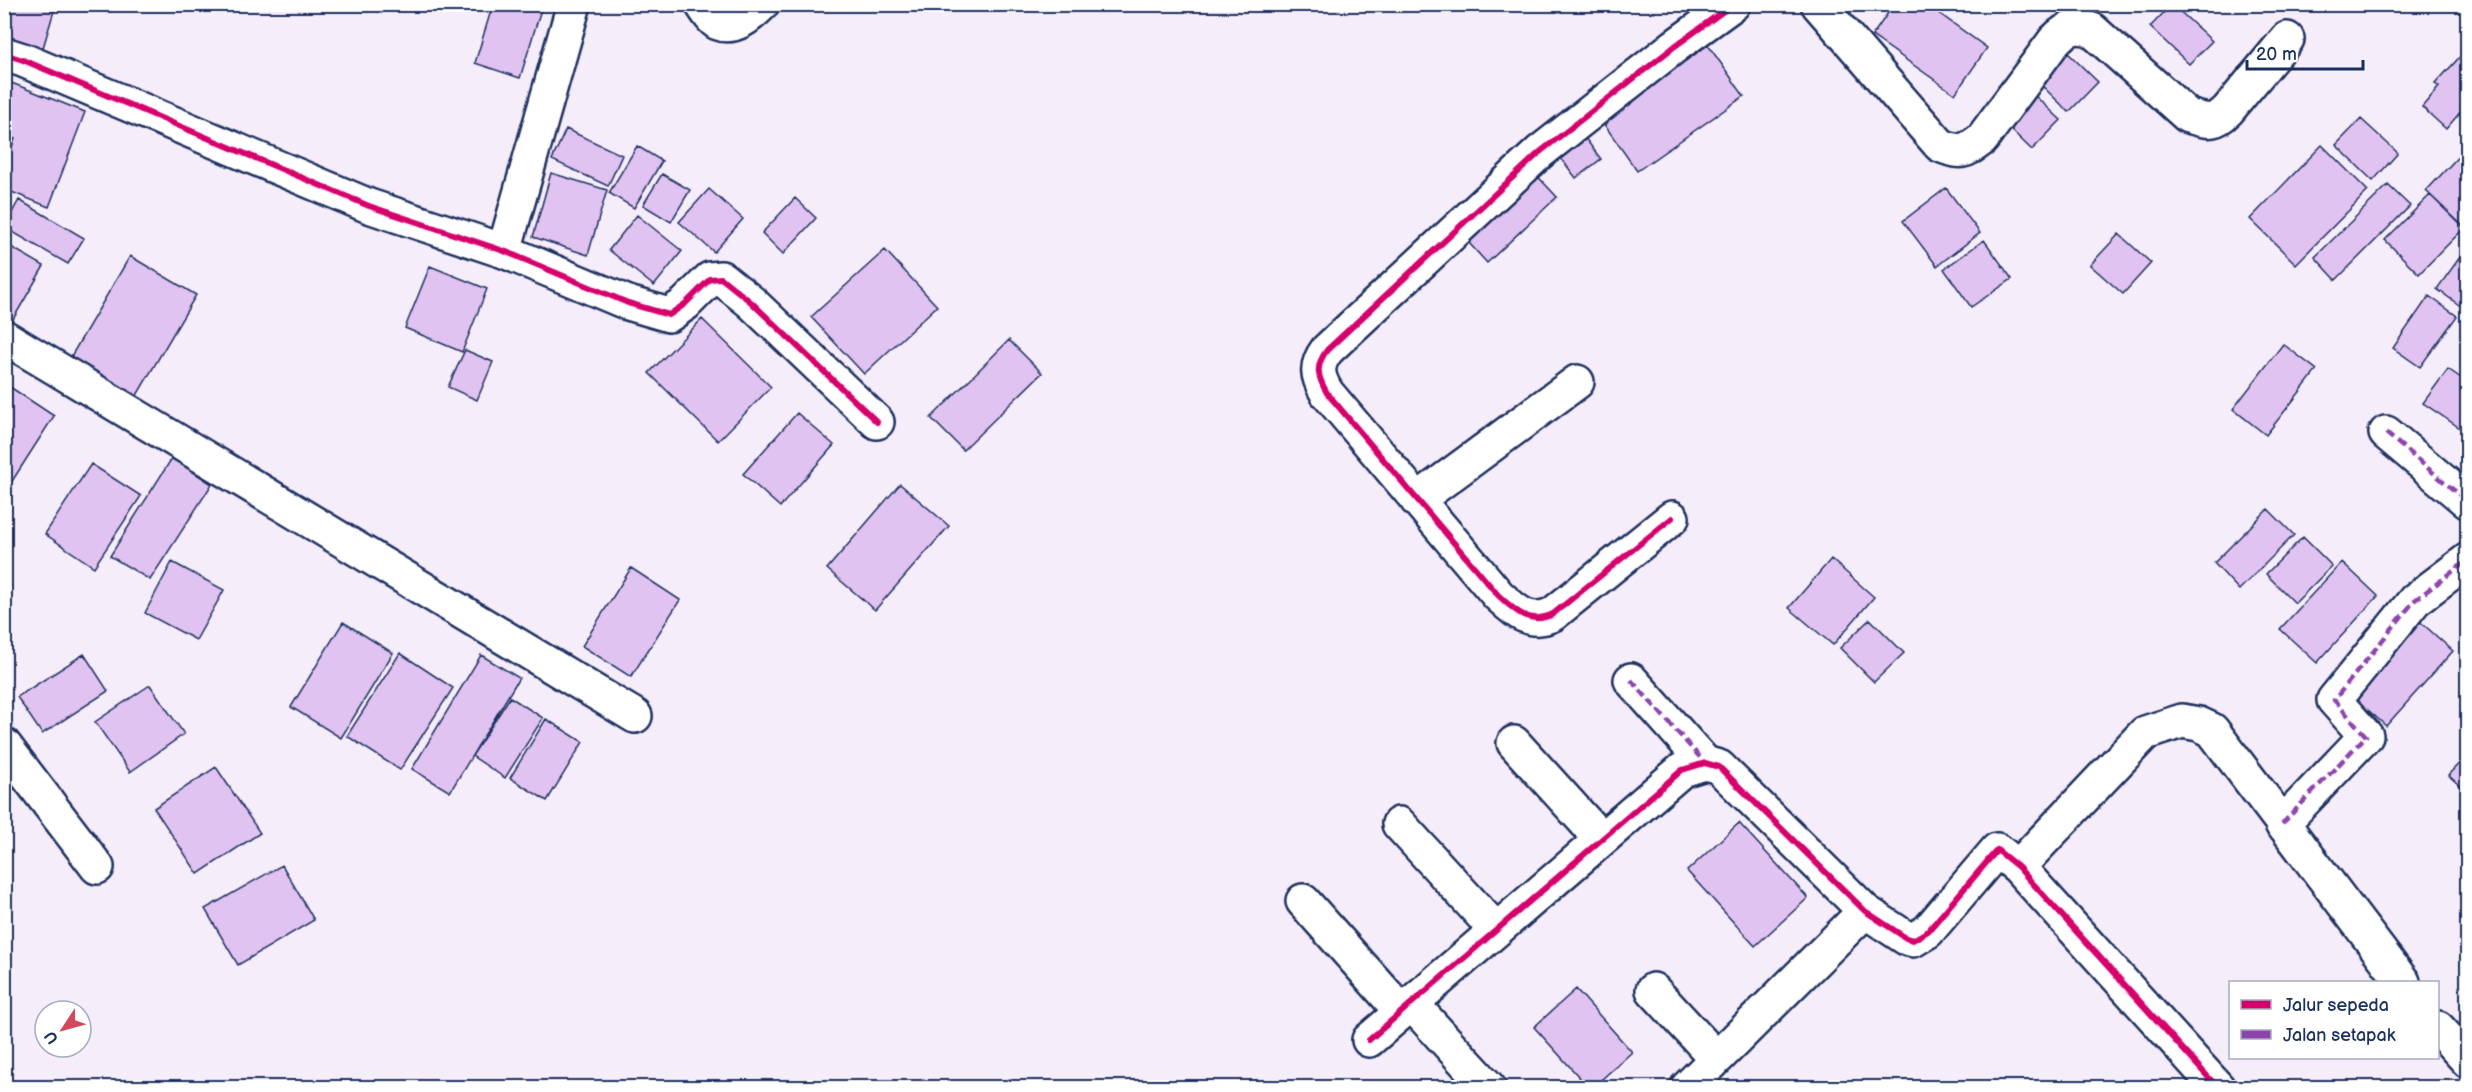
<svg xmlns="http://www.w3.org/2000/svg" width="2472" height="1092" font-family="'Balsamiq Sans',sans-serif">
<rect width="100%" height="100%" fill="#f6edfb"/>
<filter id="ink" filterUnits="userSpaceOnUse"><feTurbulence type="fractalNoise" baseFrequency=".0167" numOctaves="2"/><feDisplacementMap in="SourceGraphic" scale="12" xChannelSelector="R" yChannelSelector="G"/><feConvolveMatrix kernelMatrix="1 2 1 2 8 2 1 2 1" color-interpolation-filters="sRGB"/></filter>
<g filter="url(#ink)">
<!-- building -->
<path fill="#e0c3f1" stroke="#1b2f5e" stroke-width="1.5" d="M4,4H56L40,58L4,47Z
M493,4L542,6L520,78L475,63Z
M1894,4H1926L1987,48L1955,94L1872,36Z
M2172,4L2212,41L2189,64L2150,27Z
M1708,45L1744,96L1637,171L1601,120Z
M2468,48V113L2463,109L2446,129L2422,107L2439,87L2435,84Z
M2067,52L2098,82L2069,112L2038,82Z
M4,80L85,112L49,207L4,189V167L15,139L4,135Z
M2033,94L2061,120L2032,150L2005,124Z
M2361,119L2398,153L2373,181L2336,145Z
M566,129L622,155L608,186L552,160Z
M1578,129L1601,159L1576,178L1553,148Z
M2322,145L2368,191L2296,264L2250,219Z
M637,146L662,161L634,208L609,193Z
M2468,146V225L2465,228L2426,191Z
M1530,168L1557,197L1487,263L1460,233Z
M551,173L607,190L588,255L533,237Z
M662,174L690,190L671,222L643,205Z
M2388,185L2410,206L2336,280L2315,257Z
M1946,188L1980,233L1937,266L1903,221Z
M709,189L743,219L714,252L679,222Z
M2430,195L2464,228L2419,274L2385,240Z
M795,198L816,218L783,254L762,233Z
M19,200L84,238L68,264L4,227Z
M637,215L682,251L654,286L609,250Z
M2119,234L2151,263L2123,294L2090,265Z
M1984,240L2012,279L1971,307L1944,269Z
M4,243L44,266L8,328L4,326Z
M2468,246V309L2466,310L2437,289Z
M885,250L937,306L864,374L811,317Z
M130,256L196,295L136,397L70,358Z
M430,266L487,289L462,352L405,328Z
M2429,296L2457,316L2420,367L2393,348Z
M702,319L771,387L718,441L649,373Z
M1009,340L1042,373L963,450L931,418Z
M2283,344L2317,370L2266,435L2233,409Z
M465,350L493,362L477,400L448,387Z
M2448,369L2468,383V423L2463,430L2423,403Z
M4,383L54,416L7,489L4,488Z
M797,413L834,445L780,507L743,474Z
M172,458L212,484L150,580L110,556Z
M91,464L141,496L94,567L45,534Z
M900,484L949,526L875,610L827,569Z
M2268,509L2294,535L2239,590L2214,563Z
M2303,537L2332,566L2295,603L2266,574Z
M1831,559L1874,597L1833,645L1789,608Z
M172,562L224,590L196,640L145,613Z
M2342,562L2378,596L2317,663L2280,629Z
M631,568L680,600L631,677L582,646Z
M2415,617L2453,651L2386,726L2349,693Z
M1870,619L1904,653L1874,682L1840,648Z
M343,622L393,653L341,738L291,707Z
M400,653L453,688L400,770L347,736Z
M84,654L108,691L42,734L17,697Z
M481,655L519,678L450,792L412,769Z
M150,685L184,734L130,772L95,722Z
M510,697L543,718L505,778L472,756Z
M546,719L583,742L547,801L510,778Z
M2468,754V793L2448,775Z
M216,767L260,833L198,874L154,808Z
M1739,823L1808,898L1755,946L1687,871Z
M282,865L314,920L238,965L205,909Z
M1576,989L1632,1052L1592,1088H1589L1534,1027Z"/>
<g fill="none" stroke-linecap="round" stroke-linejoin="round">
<!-- minor casing -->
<g stroke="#1b2f5e" stroke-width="38">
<path id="minor" d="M702,4C706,10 712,20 718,23C735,30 751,15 762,4
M1818,4L1940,145C1960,154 1965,152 1982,139L2055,40C2067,28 2076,24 2092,30L2188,116C2208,121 2213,125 2228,110L2287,39
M4,54L23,60L369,206L504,251L628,303L669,315L685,304L710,279L721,278L751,302L877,422
M504,251L574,4
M4,337L635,716
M2386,433L2468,502
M1417,500L1577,382
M1672,518L1553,614C1529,626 1514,610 1498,595L1327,393C1317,376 1315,366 1327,350L1540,152L1675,46L1733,4
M1631,680L1705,763
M1514,743L1601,839
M4,745L97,867
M1399,824L1496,930
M2282,824L2366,736L2334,700L2415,600L2468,560
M2018,867L2145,733L2182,721L2199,724L2212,730L2403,982
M1303,901L1401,1011
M1653,990L1716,1058
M1411,1003L1489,1088
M2438,1028L2468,1061
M1369,1040L1682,770L1705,763L1719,767L1865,911L1906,938L1913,940L1928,931L1997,850L2018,867L2218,1088
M1687,1088L1865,911"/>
</g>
<!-- minor -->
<use href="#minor" stroke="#fff" stroke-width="33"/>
<!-- quiet -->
<path stroke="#8e44ad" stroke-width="4.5" stroke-dasharray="9 4.5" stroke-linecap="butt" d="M2386,433L2468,502
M1631,680L1705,763
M2282,824L2366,736L2334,700L2415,600L2468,560"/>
<!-- cycleway casing -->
<g stroke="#fff" stroke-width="10">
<path id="cycleway" d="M4,54L23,60L369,206L504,251L628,303L669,315L685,304L710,279L721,278L751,302L877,422
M1672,518L1553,614C1529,626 1514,610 1498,595L1327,393C1317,376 1315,366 1327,350L1540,152L1675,46L1733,4
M1369,1040L1682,770L1705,763L1719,767L1865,911L1906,938L1913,940L1928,931L1997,850L2018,867L2218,1088"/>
</g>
<!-- cycleway -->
<use href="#cycleway" stroke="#d6006c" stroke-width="6"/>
</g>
</g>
<!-- margin -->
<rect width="2472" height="1092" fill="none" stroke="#fff" stroke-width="24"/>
<rect x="12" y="12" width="2448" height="1068" fill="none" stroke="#1b2f5e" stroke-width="2" filter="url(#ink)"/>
<!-- legend -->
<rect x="2229" y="981" width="210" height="78" fill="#ffffff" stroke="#a4acbf" stroke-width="1.5"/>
<rect x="2241" y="1000" width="30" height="9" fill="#d6006c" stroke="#a4acbf" stroke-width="1.5"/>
<text x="2283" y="1011" font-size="18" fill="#1b2f5e">Jalur sepeda</text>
<rect x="2241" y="1030" width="30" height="9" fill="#8e44ad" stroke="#a4acbf" stroke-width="1.5"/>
<text x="2283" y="1041" font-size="18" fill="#1b2f5e">Jalan setapak</text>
<!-- north arrow -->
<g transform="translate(63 1029) rotate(234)"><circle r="28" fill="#ffffff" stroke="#a4acbf" stroke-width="1.5"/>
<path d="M0-4.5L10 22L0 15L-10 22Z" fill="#d1495b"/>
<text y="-9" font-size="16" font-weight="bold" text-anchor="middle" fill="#1b2f5e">U</text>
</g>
<!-- scale -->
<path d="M2247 60v9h116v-9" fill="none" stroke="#1b2f5e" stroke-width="3"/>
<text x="2256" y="60" font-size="18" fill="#1b2f5e" stroke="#ffffff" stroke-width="4.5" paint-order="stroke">20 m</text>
</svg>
